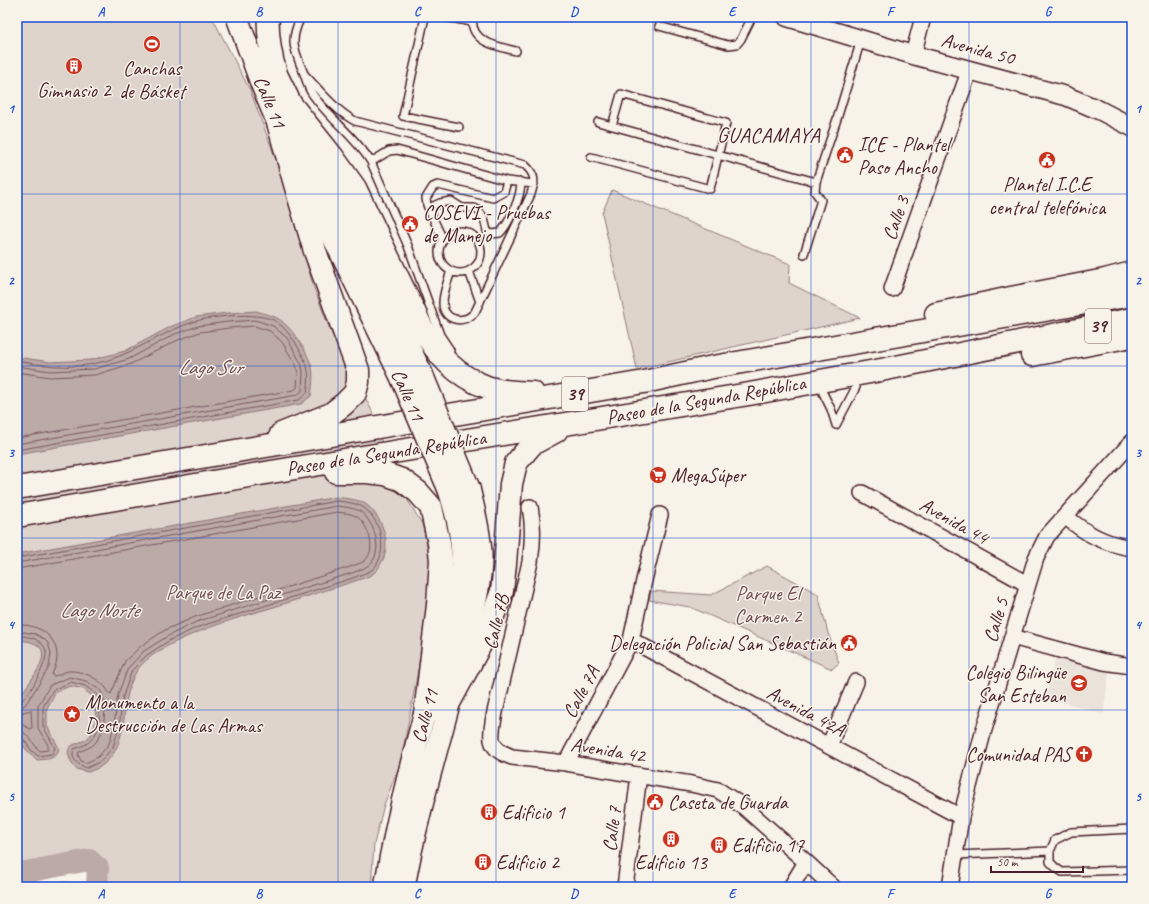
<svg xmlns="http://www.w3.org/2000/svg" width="1149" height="904" font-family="Caveat,sans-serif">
<rect width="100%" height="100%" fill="#f7f3e8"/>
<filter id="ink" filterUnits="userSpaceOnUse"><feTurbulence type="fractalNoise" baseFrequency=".025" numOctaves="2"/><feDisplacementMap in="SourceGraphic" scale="8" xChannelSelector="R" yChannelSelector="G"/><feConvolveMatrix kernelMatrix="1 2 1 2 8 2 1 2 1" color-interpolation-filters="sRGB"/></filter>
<g filter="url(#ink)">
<!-- built -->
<path fill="#eae3da" d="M1056,656L1110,668L1103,714L1046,697Z"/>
<!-- green -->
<path fill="#ded4cc" stroke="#947a7c" d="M17,17H212L250,90L275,157L314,288L331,332L372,411L391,472L422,524L434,573L422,649L401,761L384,805L374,844L371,887H103V867L95,851L17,863Z
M612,190L790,264L789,283L860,318L637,369L602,213Z
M767,566L818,594L828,633L839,663L832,669L690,607L649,600L651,591L711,595Z
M60,882L81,883L82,887H55Z"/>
<!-- water -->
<path fill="#bcaaa7" stroke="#8e7275" d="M256,311C263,313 271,315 277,318C290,324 309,354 312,368C314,377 312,387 311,396L301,404L17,454V357L50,362L91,360L125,351L172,326L196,317L227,313Z
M337,497C347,499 360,499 367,505C383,518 393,547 380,565C379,567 377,571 375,572C370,577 361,579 355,581C328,590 301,598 274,607C240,617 154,641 136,672C119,700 131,742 104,764C100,768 93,770 88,772L76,769C71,762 63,750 73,745C78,743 84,741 88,738C98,728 96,709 94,697L83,689L70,686L56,692L47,708V726L59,748C56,760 48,759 37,760C29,753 21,745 17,735C17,726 15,707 18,700C23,688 51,661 40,647C35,642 26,641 20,640L17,642V554Z"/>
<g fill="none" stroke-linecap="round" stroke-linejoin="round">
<!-- shore -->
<path stroke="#78575d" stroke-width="1" d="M17,361C41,365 68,369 93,364C131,357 160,332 196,321C214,316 261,311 277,322C284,327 290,335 295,342C307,364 311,368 307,393L299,400L17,450
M17,366L50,371L94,369L129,359L175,334L198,326L228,322L255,320L273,326L287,338L301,363L303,371L302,391L297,395L17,444
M17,372L50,377L95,375L131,364L178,340L200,332L229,328L254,326L270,331L282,342L296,365L298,372L297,388L294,390L17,438
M17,558L337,501C346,502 357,503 364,508C381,520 389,553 373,569C368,573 359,575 353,578L198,627L170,640L147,655L132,670L123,696L119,727L113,747L101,761L87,768C78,765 70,759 74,749C79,747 87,745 91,740C102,729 100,710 98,695L85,686L71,682L53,690L43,707V726L55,748L52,754L38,756L31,750L22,737L17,735
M17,563L337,506C345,507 355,508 361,512C375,523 384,553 369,565C364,569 357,571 352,573L196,622L168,636L144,651L128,668L118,694L114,726L109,744L98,757L86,763L81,761L78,755L79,752L92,746L96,742L103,730L105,709L103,695L100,690L86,681L70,677L50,685L38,706V728L48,745V750L40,751C32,744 28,731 17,730
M17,569L337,512C343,513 350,513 356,516C368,523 378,551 364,561C360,564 354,565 350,567L195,617L165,630L141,646L125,661L111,694L109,693C103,680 83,670 68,671C63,672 58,676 53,676L52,674C67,646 46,623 17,625
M17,631L35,634L44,639L48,643L51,653L49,667L39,684L25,705L21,707L17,708
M17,637C22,635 30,637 35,639C41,643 46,646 46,653C47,664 27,702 17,703
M17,714L31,710L32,728L30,729L23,725L17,724"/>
<!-- river -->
<path stroke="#bcaaa7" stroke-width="22" d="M17,874L21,873L89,860L98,868L97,887"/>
<!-- service casing -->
<g stroke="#4a1f2b" stroke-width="10">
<path id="service" d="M301,17C290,39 293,47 302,69C306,77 307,86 311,92C328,118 355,136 371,162L408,246L440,335L450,350
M425,17L403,116L459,127
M446,17L472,22
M473,17C468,42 499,47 516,51
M595,17L600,18
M659,26L728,45L737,44L741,39L752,17
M305,75C319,90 337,112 355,121L525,165C536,175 535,181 531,194L475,312C464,325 443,321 443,303C443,292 448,281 451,271
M598,122L816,182
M591,157L710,189L726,123L621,94L612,126
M371,162L389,151L397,150L507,181L504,192L493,198L438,185L433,187L426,198L427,205L443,240
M507,181L534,184
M429,208L440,203L451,201L462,208H474L478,210L484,218L487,231L491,234L500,233C510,222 521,197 521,182
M439 252a21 21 0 1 1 42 0a21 21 0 1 1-42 0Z
M804,254L821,200L815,192L816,182L837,119L861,40
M469,271L480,302
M823,393L831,409L836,425
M836,425L856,387
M1050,851V862L1055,867L1062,872L1132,870
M955,855L1050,851L1055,840L1071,832L1132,829"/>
</g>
<!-- minor casing -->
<g stroke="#4a1f2b" stroke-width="18">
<path id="minor" d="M913,55L923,17
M892,289L970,69
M862,493L1027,584
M530,507C534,526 533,543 530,562C521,602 511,642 502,682C499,697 490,726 492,740C494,750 504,754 512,757L566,763L691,784L718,790L744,807L806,862L833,887
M1065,516C1086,534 1105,544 1132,548
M1012,637L1104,662L1132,666
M631,640L961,817
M829,746L856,682
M566,763L631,640L645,576L660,515
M625,887L639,775
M791,887L806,862
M950,887L961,817L983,733L1036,558L1047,536L1132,442"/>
</g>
<!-- tertiary casing -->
<g stroke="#4a1f2b" stroke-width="21">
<path id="tertiary" d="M787,17L913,55L1066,96L1099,110L1132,127"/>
</g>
<!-- secondary casing -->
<g stroke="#4a1f2b" stroke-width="24">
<path id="secondary" d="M237,17L261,83L279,126L402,379
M268,17C268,38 270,55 277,75L422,374
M385,887C395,828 409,769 425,712C436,675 448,639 456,601C459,587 462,573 462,559C462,535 456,513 449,490
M404,887C418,808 443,732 462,654C470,622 482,587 481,553C480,531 474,510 469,488"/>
</g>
<!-- trunk casing -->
<g stroke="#4a1f2b" stroke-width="25">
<path id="trunk" d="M293,107L332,156L355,188L422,328C437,355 456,376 487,387C501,392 518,392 533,393
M279,126L295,184L315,251L358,370V382L355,393L344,404L331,414L281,434
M936,314L1011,298L1105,280L1132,273
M1032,355L1132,336
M336,472H367L385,474L402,480L418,492L431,507L439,543L441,560L438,605L425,714
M17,488L644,382L713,367L1132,295
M17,516L271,472L749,394L881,370L1132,319
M450,701L479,647L493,616L502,591L505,564L511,484L516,463L532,444L556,431"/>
</g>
<!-- service -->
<use href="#service" stroke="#f7f3e8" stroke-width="7"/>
<!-- minor -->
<use href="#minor" stroke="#f7f3e8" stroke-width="15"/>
<!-- tertiary -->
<use href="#tertiary" stroke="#f7f3e8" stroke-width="18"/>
<!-- secondary -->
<use href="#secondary" stroke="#f7f3e8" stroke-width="21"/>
<!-- trunk -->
<use href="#trunk" stroke="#f7f3e8" stroke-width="22"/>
<!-- secondary-bridge casing -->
<g stroke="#4a1f2b" stroke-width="24" stroke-linecap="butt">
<path id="secondary-bridge" d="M422,374L469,488
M402,379L449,490"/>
</g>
<!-- secondary-bridge -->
<use href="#secondary-bridge" stroke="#f7f3e8" stroke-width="21"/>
</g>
</g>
<!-- grid -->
<path fill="none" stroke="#1d4ed8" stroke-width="1" stroke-opacity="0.55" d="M180,17V887M338,17V887M496,17V887M653,17V887M811,17V887M969,17V887M17,194H1132M17,366H1132M17,538H1132M17,710H1132"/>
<!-- icons -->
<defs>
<g id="stadium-disc" transform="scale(0.9)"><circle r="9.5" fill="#c8321e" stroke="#f7f3e8"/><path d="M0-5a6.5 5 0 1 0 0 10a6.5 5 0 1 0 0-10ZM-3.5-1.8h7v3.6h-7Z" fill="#fff"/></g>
<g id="building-disc" transform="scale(0.9)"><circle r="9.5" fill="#c8321e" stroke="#f7f3e8"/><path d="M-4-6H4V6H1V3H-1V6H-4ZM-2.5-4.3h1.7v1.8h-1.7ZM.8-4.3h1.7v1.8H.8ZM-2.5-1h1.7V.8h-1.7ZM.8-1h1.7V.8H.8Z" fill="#fff"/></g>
<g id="civic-disc" transform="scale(0.9)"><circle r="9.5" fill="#c8321e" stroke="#f7f3e8"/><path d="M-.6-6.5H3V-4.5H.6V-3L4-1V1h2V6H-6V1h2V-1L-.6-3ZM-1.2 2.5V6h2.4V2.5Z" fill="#fff"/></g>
<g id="supermarket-disc" transform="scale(0.9)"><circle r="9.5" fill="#c8321e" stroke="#f7f3e8"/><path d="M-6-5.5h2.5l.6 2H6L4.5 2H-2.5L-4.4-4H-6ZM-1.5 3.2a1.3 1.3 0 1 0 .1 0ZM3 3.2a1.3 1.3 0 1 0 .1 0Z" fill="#fff"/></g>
<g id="university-disc" transform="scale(0.9)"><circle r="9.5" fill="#c8321e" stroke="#f7f3e8"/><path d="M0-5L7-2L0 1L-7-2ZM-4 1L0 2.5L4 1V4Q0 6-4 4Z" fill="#fff"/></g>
<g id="sight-disc" transform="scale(0.9)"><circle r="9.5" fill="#c8321e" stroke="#f7f3e8"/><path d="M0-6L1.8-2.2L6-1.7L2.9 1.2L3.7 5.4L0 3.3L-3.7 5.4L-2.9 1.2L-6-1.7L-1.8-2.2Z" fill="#fff"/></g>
<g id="church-disc" transform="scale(0.9)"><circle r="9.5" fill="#c8321e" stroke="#f7f3e8"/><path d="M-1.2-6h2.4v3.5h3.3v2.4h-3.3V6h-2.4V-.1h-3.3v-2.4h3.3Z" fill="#fff"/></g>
</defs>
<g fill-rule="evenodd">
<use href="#stadium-disc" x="152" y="44"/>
<use href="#building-disc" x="74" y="66"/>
<use href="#civic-disc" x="845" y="155"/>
<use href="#civic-disc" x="1047" y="160"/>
<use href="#civic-disc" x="410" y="224"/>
<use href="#supermarket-disc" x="658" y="475"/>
<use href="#civic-disc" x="849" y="643"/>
<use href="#university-disc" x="1079" y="683"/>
<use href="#sight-disc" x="72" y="714"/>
<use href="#church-disc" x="1084" y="754"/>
<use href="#civic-disc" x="655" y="802"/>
<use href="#building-disc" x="489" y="812"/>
<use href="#building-disc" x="671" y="839"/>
<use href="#building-disc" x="719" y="845"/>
<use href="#building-disc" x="483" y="862"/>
</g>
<g text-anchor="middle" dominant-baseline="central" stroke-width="3" stroke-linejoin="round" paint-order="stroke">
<!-- shield labels -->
<g fill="#f7f3e8" stroke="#7e5f64" stroke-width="1">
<rect x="1085" y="309" width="26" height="34" rx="3"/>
<rect x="562" y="377" width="26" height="34" rx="3"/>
</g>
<g font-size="19" font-weight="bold" fill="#4a1f2b">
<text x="1098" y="326">39</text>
<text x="575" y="394">39</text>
</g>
<!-- street labels -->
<g font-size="20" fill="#4a1f2b" stroke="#f7f3e8">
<text transform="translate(978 49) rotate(15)">Avenida 50</text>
<text transform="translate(270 102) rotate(67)">Calle 11</text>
<text transform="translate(896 218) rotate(-71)">Calle 3</text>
<text transform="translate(408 395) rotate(66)">Calle 11</text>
<text transform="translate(706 400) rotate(-10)">Paseo de la Segunda República</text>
<text transform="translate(386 453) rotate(-9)">Paseo de la Segunda República</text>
<text transform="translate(954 521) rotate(29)">Avenida 44</text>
<text transform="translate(996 620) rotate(-74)">Calle 5</text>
<text transform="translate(496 622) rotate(-77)">Calle 7B</text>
<text transform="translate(581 692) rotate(-62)">Calle 7A</text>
<text transform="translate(806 711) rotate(28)">Avenida 42A</text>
<text transform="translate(425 716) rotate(-75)">Calle 11</text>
<text transform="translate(608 750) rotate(9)">Avenida 42</text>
<text transform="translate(612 829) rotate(-83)">Calle 7</text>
</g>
<!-- poi labels -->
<g font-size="20" fill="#4a1f2b" stroke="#f7f3e8" text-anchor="start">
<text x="152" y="68" text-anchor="middle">Canchas<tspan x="152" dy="23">de Básket</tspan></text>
<text x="74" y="90" text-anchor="middle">Gimnasio 2</text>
<text x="858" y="144">ICE - Plantel<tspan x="858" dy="23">Paso Ancho</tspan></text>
<text x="1047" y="184" text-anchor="middle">Plantel I.C.E<tspan x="1047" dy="23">central telefónica</tspan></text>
<text x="423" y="212">COSEVI - Pruebas<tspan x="423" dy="23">de Manejo</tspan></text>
<text x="671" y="475">MegaSúper</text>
<text x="836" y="643" text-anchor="end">Delegación Policial San Sebastián</text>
<text x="1066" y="672" text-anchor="end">Colegio Bilingüe<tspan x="1066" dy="23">San Esteban</tspan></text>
<text x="85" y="702">Monumento a la<tspan x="85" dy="23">Destrucción de Las Armas</tspan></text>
<text x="1071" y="754" text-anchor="end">Comunidad PAS</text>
<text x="668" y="802">Caseta de Guarda</text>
<text x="502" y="812">Edificio 1</text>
<text x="732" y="845">Edificio 17</text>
<text x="496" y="862">Edificio 2</text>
<text x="671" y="862" text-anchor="middle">Edificio 13</text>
</g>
<!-- park labels -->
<g font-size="20" fill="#6f4c53" stroke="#f7f3e8">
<text x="223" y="592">Parque de La Paz</text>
<text x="768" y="593">Parque El<tspan x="768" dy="23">Carmen 2</tspan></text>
</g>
<!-- neighbourhood labels -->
<g font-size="21" letter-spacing="1" fill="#4a1f2b" stroke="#f7f3e8">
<text x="769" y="135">GUACAMAYA</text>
</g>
<!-- water labels -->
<g font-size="21" font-style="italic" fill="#6c4950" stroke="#f7f3e8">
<text x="210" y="367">Lago Sur</text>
<text x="99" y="610">Lago Norte</text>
</g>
</g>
<!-- margin -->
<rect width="1149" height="904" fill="none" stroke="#f7f3e8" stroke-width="44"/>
<!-- scale -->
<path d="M991 866v6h92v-6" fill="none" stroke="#4a1f2b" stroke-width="2"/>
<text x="997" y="866" font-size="12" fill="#4a1f2b" stroke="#f7f3e8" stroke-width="3" paint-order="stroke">50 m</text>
<rect x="22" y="22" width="1105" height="860" fill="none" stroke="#1d4ed8" stroke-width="1.5"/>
<g font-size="13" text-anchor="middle" font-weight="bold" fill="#1d4ed8">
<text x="101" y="16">A</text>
<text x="259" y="16">B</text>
<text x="417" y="16">C</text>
<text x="574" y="16">D</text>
<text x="732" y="16">E</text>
<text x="890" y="16">F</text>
<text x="1048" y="16">G</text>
<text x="11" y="113">1</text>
<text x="1138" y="113">1</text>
<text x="11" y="285">2</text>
<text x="1138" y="285">2</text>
<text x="11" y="457">3</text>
<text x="1138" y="457">3</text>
<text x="11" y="629">4</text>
<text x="1138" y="629">4</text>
<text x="11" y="801">5</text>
<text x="1138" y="801">5</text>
<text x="101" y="898">A</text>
<text x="259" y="898">B</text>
<text x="417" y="898">C</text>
<text x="574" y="898">D</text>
<text x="732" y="898">E</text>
<text x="890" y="898">F</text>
<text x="1048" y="898">G</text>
</g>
</svg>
